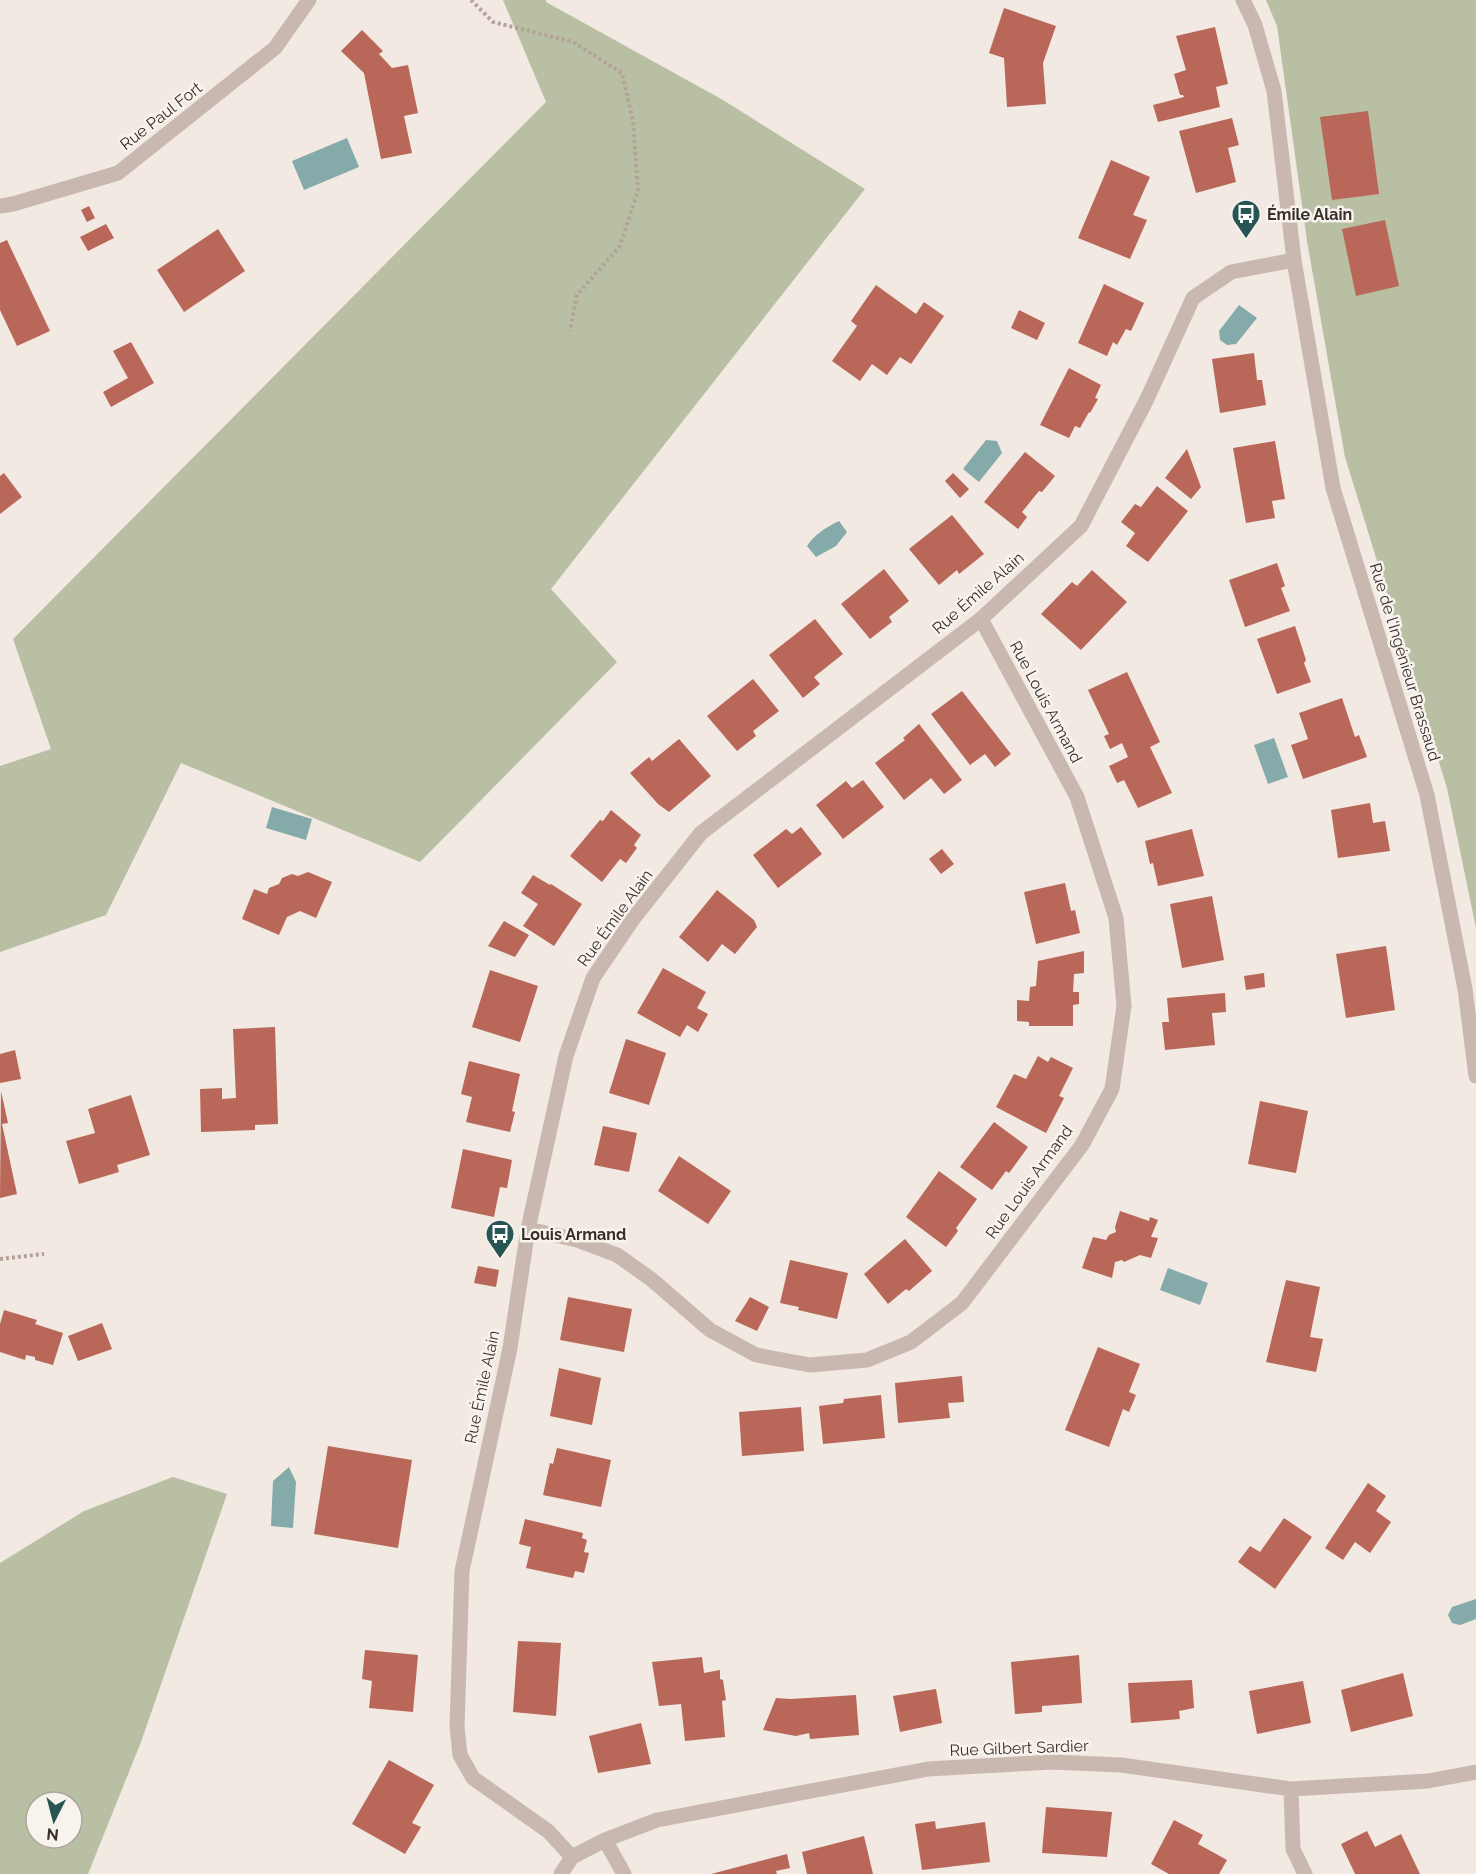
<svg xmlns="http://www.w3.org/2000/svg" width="1476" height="1874" font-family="Raleway,sans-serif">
<rect width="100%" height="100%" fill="#f1e9e2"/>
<!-- green -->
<path fill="#b8bfa3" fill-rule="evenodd" d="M503,0H546V2L723,100L865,189L551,589L617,662L420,862L181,763L106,915L0,952V766L51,749L13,639L546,102Z
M1266,0H1476V928L1447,788L1345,457L1307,241L1277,26Z
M173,1477L227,1494L141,1742L88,1874H0V1563L84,1511ZM36,1802H72V1838H36Z"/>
<!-- water -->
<path fill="#84aba9" d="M347,138L359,167L304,190L292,161Z
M1239,305L1257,318L1236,344L1227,345L1220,340L1219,331Z
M986,440L997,441L1002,453L979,482L963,469Z
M839,521L847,532L836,546L816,557L807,546C815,534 825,528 839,521Z
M1274,738L1288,777L1268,784L1254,745Z
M272,807L312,819L306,840L266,828Z
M1168,1268L1208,1283L1200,1305L1160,1290Z
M289,1467L296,1482L293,1528L271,1526L273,1481Z
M1476,1599V1619L1460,1625L1452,1623L1448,1615L1452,1607Z"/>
<!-- building -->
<path fill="#b96758" d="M1004,8L1056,26L1043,63L1046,104L1007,107L1004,58L989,53Z
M1215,27L1228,84L1216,87L1220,107L1158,122L1153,105L1184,97L1183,95H1180L1174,74L1186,70L1176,36Z
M362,30L383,51L379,54L392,68L408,65L418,113L404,116L412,153L381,159L364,73L341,51Z
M1368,111L1379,194L1332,200L1320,117Z
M1232,118L1239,145L1228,148L1236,182L1196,193L1179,131Z
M1111,160L1150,177L1133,215L1147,220L1130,259L1078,238Z
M89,206L95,218L87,222L81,210Z
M1385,220L1399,286L1356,296L1342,229Z
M106,224L114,238L88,251L80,237Z
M218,229L245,271L184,312L157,270Z
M7,240L50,331L17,346L0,310V243Z
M1104,284L1144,303L1131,331L1126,329L1117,345L1113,342L1107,356L1078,343Z
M876,285L916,314L924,302L944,316L911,364L900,357L887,375L872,364L860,381L832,361L857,326L851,321Z
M1019,310L1045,323L1037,340L1011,328Z
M131,342L154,383L111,407L103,392L128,378L113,351Z
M1254,353L1257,380H1262L1266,405L1220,413L1212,359Z
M1069,368L1101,385L1095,398L1098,399L1090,413L1089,412L1080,428L1075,426L1069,438L1040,425Z
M1275,441L1285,499L1272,501L1275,518L1246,523L1233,448Z
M1187,449L1201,487L1191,499L1165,478Z
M1025,452L1055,476L1042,492L1039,491L1022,512L1027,517L1018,529L984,502Z
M4,473L22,497L0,514V476Z
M953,473L969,489L960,498L945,481Z
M1157,486L1188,511L1148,562L1126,546L1135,533L1121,522L1135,504L1141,507Z
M952,515L984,554L959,574L957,570L939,585L909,549Z
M1277,563L1285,586L1281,588L1290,611L1245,627L1229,580Z
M884,569L909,601L889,617L892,622L870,639L841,604Z
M1092,570L1127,602L1081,650L1041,614L1072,582L1077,586Z
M815,619L843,654L814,677L820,684L803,698L769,655Z
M1295,626L1306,660L1304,663L1311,682L1277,694L1257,639Z
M1127,672L1160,742L1150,747L1172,793L1138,808L1124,780L1117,783L1109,766L1128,757L1122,743L1110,749L1104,736L1109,734L1088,690Z
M753,679L779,711L753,731L756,736L737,751L707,716Z
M962,691L1011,754L995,767L985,754L970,765L931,714Z
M1342,698L1355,737L1359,735L1367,757L1303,779L1291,745L1308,739L1299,713Z
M919,724L962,780L944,794L931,778L904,800L875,763L905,740L903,738Z
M679,739L711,776L669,812L658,804L630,773L649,757L652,761Z
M863,780L884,807L843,839L816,805L846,781L852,788Z
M1370,803L1373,823L1385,821L1390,851L1338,858L1331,810Z
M611,810L641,835L634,845L637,848L626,863L620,859L602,882L570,856L600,820L603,821Z
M801,827L822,854L778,888L753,855L786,829L792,834Z
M1192,829L1204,876L1158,886L1153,863L1150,864L1145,841Z
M942,849L954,864L941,874L929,859Z
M308,872L332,882L316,918L300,911L287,917L279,935L242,919L254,889L267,894L269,888L279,884L282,878L292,874L298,876Z
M533,875L550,885L551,884L582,904L554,946L523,926L538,904L521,893Z
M1065,883L1071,911L1075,910L1080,933L1036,944L1024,892Z
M717,890L754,920L757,927L735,954L722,944L708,962L679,937Z
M1212,896L1224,960L1182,968L1170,904Z
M504,921L529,935L515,957L488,946Z
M1386,946L1395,1010L1346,1018L1336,954Z
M1084,951V973L1074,974L1073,992H1079V1004L1073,1005V1026H1029V1022L1017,1021V1000L1029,1001L1030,987L1036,986L1038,961Z
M663,968L706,992L697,1008L708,1014L698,1032L687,1025L680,1037L637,1013Z
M490,970L538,986L520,1042L472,1027Z
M1264,973L1265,987L1246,990L1244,976Z
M1225,993L1226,1012L1212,1013L1215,1045L1165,1050L1162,1022H1169L1167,998Z
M275,1027L278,1124L255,1125V1130L201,1132L200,1089L222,1088V1099L236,1098L233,1029Z
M626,1039L666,1053L649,1105L609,1093Z
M15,1050L21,1079L0,1083V1054Z
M1038,1056L1048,1062L1051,1057L1073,1068L1059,1096L1064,1098L1046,1133L996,1107L1014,1074L1026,1079Z
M469,1061L520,1074L512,1111L515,1112L510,1132L466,1122L472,1097L461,1094Z
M1,1091L8,1123L2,1124L17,1194L0,1198Z
M131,1095L150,1155L117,1165L119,1172L79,1184L66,1141L95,1133L88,1109Z
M1260,1101L1308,1111L1296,1173L1248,1164Z
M994,1122L1028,1147L1009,1173L1006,1171L992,1190L960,1167Z
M603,1126L637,1133L629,1172L594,1165Z
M463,1149L512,1160L507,1188L500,1187L494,1217L451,1208Z
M679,1156L731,1191L708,1224L658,1191Z
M939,1171L977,1199L956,1228L958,1231L946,1247L906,1217Z
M1120,1211L1149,1221L1150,1217L1158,1220L1151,1237L1158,1238L1151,1258L1140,1255L1124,1262L1122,1260L1115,1262L1112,1278L1082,1268L1093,1237L1106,1240L1109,1235L1116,1232L1115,1227Z
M905,1239L932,1271L909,1291L906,1289L888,1304L864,1274Z
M790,1260L848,1273L837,1319L798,1310L799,1307L780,1303Z
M478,1266L499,1270L496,1287L474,1283Z
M1286,1280L1320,1287L1310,1337L1323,1339L1316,1372L1266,1362Z
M568,1297L632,1309L624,1352L560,1340Z
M750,1297L769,1307L757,1331L735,1321Z
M4,1310L37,1320L35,1324L63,1333L53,1365L35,1360V1357L26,1355L25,1360L0,1352V1324Z
M102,1323L112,1349L78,1361L68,1336Z
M1098,1347L1140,1364L1129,1392L1136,1395L1129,1412L1123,1409L1109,1447L1065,1430Z
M559,1368L601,1378L592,1425L550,1416Z
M962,1376L964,1402L948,1403L950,1418L898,1423L895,1383Z
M881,1395L885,1438L823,1444L819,1406L843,1403L844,1399Z
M801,1407L804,1451L742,1456L739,1412Z
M328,1446L412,1460L398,1548L314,1534Z
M557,1448L611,1460L601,1507L543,1495L550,1463L553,1464Z
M1368,1483L1386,1496L1376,1511L1391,1522L1370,1553L1355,1542L1343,1560L1325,1548Z
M1284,1518L1312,1537L1275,1589L1238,1562L1250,1546L1260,1552Z
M525,1519L583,1533L582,1538L587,1540L584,1552L589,1553L584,1573L575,1571L573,1578L526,1568L531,1547L519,1544Z
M518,1641L561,1643L556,1716L513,1712Z
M365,1650L418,1655L413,1712L369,1708L372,1681L362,1679Z
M1079,1655L1082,1703L1042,1706V1712L1015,1714L1011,1662Z
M702,1657L704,1673L720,1670V1679L723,1680L726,1700L722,1701L725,1737L685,1741L681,1704L659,1706L652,1662Z
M1403,1673L1413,1716L1351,1732L1341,1690Z
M1192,1680L1194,1708L1179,1711L1180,1719L1131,1723L1128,1683Z
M1303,1681L1311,1723L1257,1734L1249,1691Z
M936,1689L942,1723L900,1732L893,1696Z
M856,1695L859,1735L810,1739L809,1733L796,1736L763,1730L776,1698L791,1699Z
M641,1723L651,1764L598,1773L589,1736Z
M389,1760L434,1785L412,1823L421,1827L405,1854L352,1824Z
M1046,1807L1112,1812L1107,1857L1042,1853Z
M1174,1820L1203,1835L1198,1844L1227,1860L1219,1874H1169L1151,1864Z
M935,1821L936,1829L985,1822L990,1862L922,1870L915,1824Z
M1367,1831L1375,1847L1401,1834L1420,1874H1355L1341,1844Z
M864,1836L873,1874H807L802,1852Z
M787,1854L790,1868L776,1871L777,1874H711Z"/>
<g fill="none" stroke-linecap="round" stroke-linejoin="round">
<!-- path -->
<path stroke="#b4a299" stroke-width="4" stroke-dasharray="3 3" stroke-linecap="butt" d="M471,0L493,22L573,42L622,73L633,121L638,191L620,246L577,295L570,331
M0,1259L44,1254"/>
<!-- minor -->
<path stroke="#c8b8af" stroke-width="15" d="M1243,0L1255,25L1274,91L1294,260L1333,488L1427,795L1465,989L1476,1076
M0,206L13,204L118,173L275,48L309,0
M528,1229L577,1240L617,1255L651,1279L710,1330L756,1355L810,1365L867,1360L911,1342L962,1303L1082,1145L1112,1089L1124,1006L1116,918L1077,797L981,619
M1291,1789L1293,1849L1305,1874
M605,1840L624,1874
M572,1857L548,1831L473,1778L460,1755L457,1727L462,1571L510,1348L528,1229L566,1056L593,978L633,919L701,833L981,619L1081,526L1147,399L1193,298L1231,272L1294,260
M561,1874L572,1857L605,1840L657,1820L928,1769L1052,1762L1121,1765L1291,1789L1428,1781L1476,1772"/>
</g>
<!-- icons -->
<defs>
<g id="bus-pin" transform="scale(1.5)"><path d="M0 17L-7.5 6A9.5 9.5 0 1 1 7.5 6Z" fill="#265554" stroke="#f9f3ee"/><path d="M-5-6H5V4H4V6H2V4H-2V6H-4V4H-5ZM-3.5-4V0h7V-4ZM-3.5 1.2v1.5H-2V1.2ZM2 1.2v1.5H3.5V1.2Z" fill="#fff"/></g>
</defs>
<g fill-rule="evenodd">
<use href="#bus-pin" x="1246" y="214"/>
<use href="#bus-pin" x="500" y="1234"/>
</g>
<g text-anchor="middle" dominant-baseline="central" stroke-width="5" stroke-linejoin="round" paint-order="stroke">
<!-- street labels -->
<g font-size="16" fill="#382f2c" stroke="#f9f3ee">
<text transform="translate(161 116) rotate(-38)">Rue Paul Fort</text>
<text transform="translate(978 593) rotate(-41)">Rue Émile Alain</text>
<text transform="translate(1405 662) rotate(73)">Rue de l'Ingénieur Brassaud</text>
<text transform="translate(1046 702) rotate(62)">Rue Louis Armand</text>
<text transform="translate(615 918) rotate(-54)">Rue Émile Alain</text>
<text transform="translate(1029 1182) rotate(-54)">Rue Louis Armand</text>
<text transform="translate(482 1387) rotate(-78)">Rue Émile Alain</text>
<text transform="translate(1019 1748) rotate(-2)">Rue Gilbert Sardier</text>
</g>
<!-- poi labels -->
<g font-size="16" font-weight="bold" fill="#382f2c" stroke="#f9f3ee" text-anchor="start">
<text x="1267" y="214">Émile Alain</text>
<text x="521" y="1234">Louis Armand</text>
</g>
</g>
<!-- north arrow -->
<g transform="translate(54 1820) rotate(186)"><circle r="28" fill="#f9f3ee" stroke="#aca5a0" stroke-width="1.5"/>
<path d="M0-4.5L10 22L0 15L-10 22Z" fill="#265554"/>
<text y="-9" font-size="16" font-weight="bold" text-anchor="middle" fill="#382f2c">N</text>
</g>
</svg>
